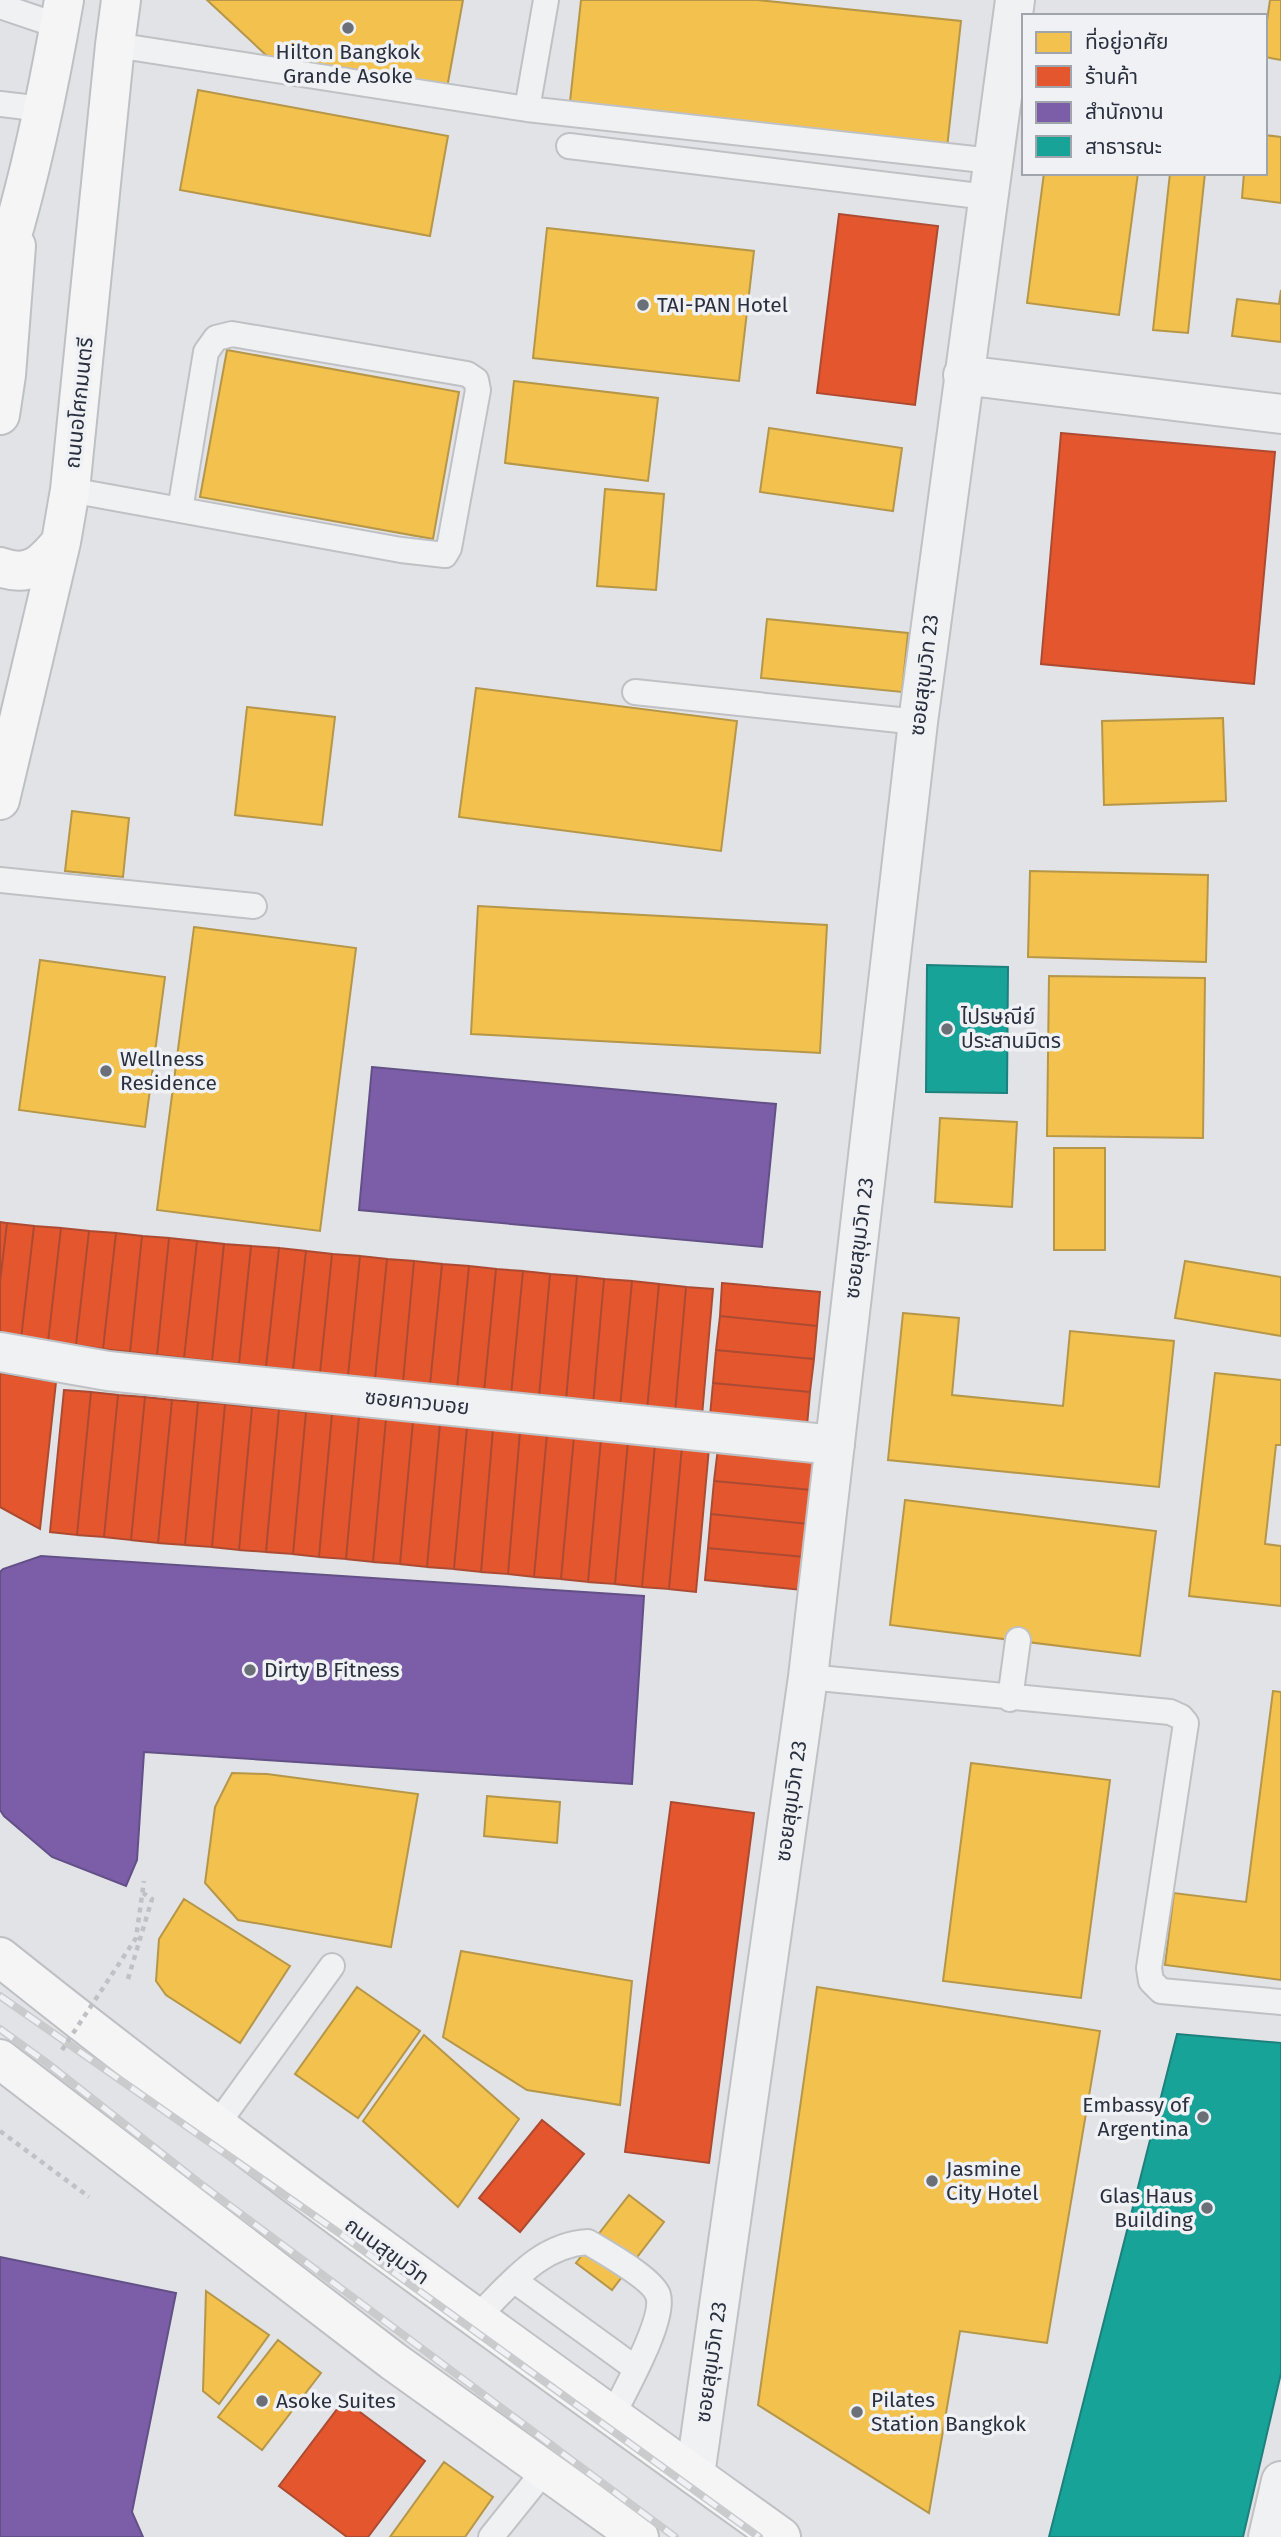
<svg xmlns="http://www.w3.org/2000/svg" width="1281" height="2537" font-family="'Fira Sans','Noto Sans Thai',sans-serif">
<rect width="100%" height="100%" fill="#e1e3e6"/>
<!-- homes -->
<path fill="#f2c14e" stroke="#b69649" stroke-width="2" d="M207,0H463L447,88L267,56Z
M581,0H758L961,21L947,148L570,102Z
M1270,0H1281V60L1265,57V34Z
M198,90L448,136L430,236L180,190Z
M1265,135L1281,137V203L1242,198L1244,173H1265Z
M1044,173H1138L1119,315L1027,303Z
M1170,173H1205L1188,333L1153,330Z
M547,228L754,251L739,381L533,358Z
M1281,290V342L1232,336L1237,299L1279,304Z
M227,350L459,392L433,539L200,497Z
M514,381L658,398L648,481L505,463Z
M769,428L902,448L893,511L760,492Z
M605,489L664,494L656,590L597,586Z
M767,619L908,633L902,692L761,678Z
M476,688L737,721L721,851L459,817Z
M247,707L335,717L322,825L235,815Z
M1223,718L1226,801L1104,805L1102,721Z
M72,811L129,818L123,877L65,871Z
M1030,871L1208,875L1206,962L1028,957Z
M478,906L827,925L820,1053L471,1034Z
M194,927L356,948L320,1231L157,1210Z
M40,960L165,977L145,1127L19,1110Z
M1049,976L1205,978L1203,1138L1047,1136Z
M940,1118L1017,1122L1012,1207L935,1202Z
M1054,1148H1105V1250H1054Z
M1185,1261L1281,1277V1336L1175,1318Z
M903,1313L959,1318L952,1395L1063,1406L1070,1331L1174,1341L1159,1487L888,1460Z
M1215,1373L1281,1380V1445H1276L1265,1544L1281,1546V1606L1189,1596Z
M905,1500L1156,1531L1140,1656L890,1625Z
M1273,1691L1281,1692V1980L1165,1965L1174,1893L1246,1902Z
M971,1763L1110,1780L1081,1998L943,1981Z
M232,1773L267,1774L418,1794L391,1947L238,1920L205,1883L215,1807Z
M487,1796L560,1802L557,1843L484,1836Z
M184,1899L290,1966L240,2043L166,1995L156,1981L159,1939Z
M461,1951L632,1981L620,2105L527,2090L443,2037Z
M357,1987L420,2031L358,2118L295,2074Z
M817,1987L1100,2031L1047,2343L960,2331L929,2513L758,2405Z
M424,2035L519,2119L458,2207L363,2121Z
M629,2195L664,2222L612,2290L576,2263Z
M206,2291L269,2335L219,2404L203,2391Z
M278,2340L321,2373L262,2450L218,2417Z
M444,2462L493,2497L465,2537H390Z"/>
<!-- shops -->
<path fill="#e4572e" stroke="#ac4b32" stroke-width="2" d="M839,214L938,226L915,405L817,393Z
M1061,433L1275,452L1254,684L1041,664Z
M0,1222L7,1223L0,1282Z
M7,1223L34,1226L21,1339L0,1337V1282Z
M34,1226L61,1228L48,1342L21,1339Z
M61,1228L89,1231L76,1345L48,1342Z
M89,1231L116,1233L103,1349L76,1345Z
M116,1233L142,1236L130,1352L103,1349Z
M142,1236L169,1238L157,1355L130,1352Z
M169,1238L197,1241L184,1358L157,1355Z
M197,1241L224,1244L212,1361L184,1358Z
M224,1244L251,1246L239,1364L212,1361Z
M251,1246L279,1248L266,1367L239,1364Z
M279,1248L306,1251L293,1370L266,1367Z
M306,1251L332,1254L320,1373L293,1370Z
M332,1254L360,1256L348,1376L320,1373Z
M360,1256L387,1259L375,1379L348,1376Z
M387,1259L414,1261L403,1382L375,1379Z
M414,1261L442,1264L430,1385L403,1382Z
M442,1264L469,1266L457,1389L430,1385Z
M469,1266L496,1269L484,1392L457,1389Z
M496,1269L523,1271L511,1395L484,1392Z
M523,1271L550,1274L539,1397L511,1395Z
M550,1274L577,1276L566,1400L539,1397Z
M577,1276L604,1279L593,1404L566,1400Z
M604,1279L632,1281L620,1407L593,1404Z
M632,1281L659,1284L647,1410L620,1407Z
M722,1283L820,1292L817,1326L720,1316Z
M659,1284L686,1287L675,1413L647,1410Z
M686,1287L713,1289L702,1416L675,1413Z
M720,1316L817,1326L814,1359L716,1350Z
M716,1350L814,1359L810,1392L713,1383Z
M0,1373L56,1382L40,1529L0,1507Z
M713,1383L810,1392L807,1426L710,1416Z
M64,1390L91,1392L77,1535L50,1532Z
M91,1392L118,1395L104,1537L77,1535Z
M118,1395L145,1397L131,1540L104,1537Z
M145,1397L172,1400L158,1543L131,1540Z
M172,1400L198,1402L185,1545L158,1543Z
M198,1402L225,1404L212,1547L185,1545Z
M225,1404L252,1407L239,1550L212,1547Z
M252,1407L279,1409L266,1552L239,1550Z
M279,1409L306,1412L293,1554L266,1552Z
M306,1412L332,1414L319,1557L293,1554Z
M332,1414L359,1416L346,1559L319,1557Z
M359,1416L386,1419L373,1562L346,1559Z
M386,1419L413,1421L400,1564L373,1562Z
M413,1421L440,1424L427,1567L400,1564Z
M440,1424L467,1427L454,1569L427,1567Z
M467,1427L493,1429L481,1572L454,1569Z
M493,1429L520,1432L508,1574L481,1572Z
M520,1432L547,1434L534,1577L508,1574Z
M547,1434L574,1436L561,1579L534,1577Z
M574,1436L601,1439L588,1582L561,1579Z
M601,1439L628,1441L615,1584L588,1582Z
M628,1441L655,1444L642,1587L615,1584Z
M655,1444L682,1446L669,1589L642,1587Z
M682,1446L709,1448L696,1592L669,1589Z
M718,1448L815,1457L812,1490L714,1481Z
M714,1481L812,1490L808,1524L711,1514Z
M711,1514L808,1524L805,1557L708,1548Z
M708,1548L805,1557L802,1590L705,1580Z
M671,1802L754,1813L709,2163L625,2152Z
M542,2120L584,2154L520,2232L479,2198Z
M344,2400L425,2461L368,2537H347L279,2486Z"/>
<!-- offices -->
<path fill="#7b5ea7" stroke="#635087" stroke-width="2" d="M372,1067L776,1104L762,1247L359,1210Z
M41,1556L644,1596L632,1784L144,1752L137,1860L126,1886L52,1857L4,1816L0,1810V1572L3,1569Z
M0,2257L176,2293L132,2512L143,2537H0Z"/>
<!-- public -->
<path fill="#17a398" stroke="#1d807d" stroke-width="2" d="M927,965L1008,967L1007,1093L926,1092Z
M1177,2034L1281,2043V2373L1243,2537H1049Z"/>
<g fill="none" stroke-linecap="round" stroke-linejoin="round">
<!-- lane casing -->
<g stroke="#c0c1c4" stroke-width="28">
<path id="lane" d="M0,6L59,26
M115,45L527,109L992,161
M0,104L43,109
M527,109L546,0
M569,146L987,197
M70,490L401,550L445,555L449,548L478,390L476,380L467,374L232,334L216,338L206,352L180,510
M635,692L918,722
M0,880L254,906
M808,1677L1170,1712L1181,1717L1186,1723L1149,1968L1151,1981L1161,1991L1281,2002
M1010,1699L1018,1640
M216,2126L332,1966
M515,2281L635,2368
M477,2317C511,2284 539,2245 588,2242C604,2252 652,2278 658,2295C666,2319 624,2392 612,2417
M491,2537L545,2470"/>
</g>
<!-- street casing -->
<g stroke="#c0c1c4" stroke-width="42">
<path id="street" d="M963,375L1281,414
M0,1352L108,1371L835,1445
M695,2475L808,1677L918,722L1015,0
M1268,2537L1281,2481"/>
</g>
<!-- primary casing -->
<g stroke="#bec0c3" stroke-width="42">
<path id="primary" d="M0,275C29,185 48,93 64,0
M0,415L6,375L16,246
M0,567C29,578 43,564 61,542
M0,800L61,542L70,490L115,45L121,0
M0,1957C253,2159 517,2348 781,2537
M0,2059L393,2361L639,2537"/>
</g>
<!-- path -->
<path stroke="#c0c1c6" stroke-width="4.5" stroke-dasharray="5 5" stroke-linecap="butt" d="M128,1979L152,1899L143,1893
M0,2131L89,2197"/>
<!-- lane -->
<use href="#lane" stroke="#f0f1f3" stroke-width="24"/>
<!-- street -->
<use href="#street" stroke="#f0f1f3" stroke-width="38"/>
<!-- primary -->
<use href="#primary" stroke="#f5f5f6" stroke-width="38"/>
<!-- rail casing -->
<g stroke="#cacbcd" stroke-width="8">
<path id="rail" d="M0,1996L342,2235L759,2537
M0,2029L47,2063L198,2182L675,2537"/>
</g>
<!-- rail -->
<use href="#rail" stroke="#eff1f5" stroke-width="5" stroke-dasharray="16" stroke-linecap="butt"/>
<!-- path-bridge -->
<path stroke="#c0c1c6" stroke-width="4.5" stroke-dasharray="5 5" stroke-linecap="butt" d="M62,2050L136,1938L144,1881"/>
</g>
<!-- markers -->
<g fill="#6a6f78" stroke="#eff1f5" stroke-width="2.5">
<circle cx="348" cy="28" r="7"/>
<circle cx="643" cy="305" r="7"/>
<circle cx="947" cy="1029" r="7"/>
<circle cx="106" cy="1071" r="7"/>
<circle cx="250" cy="1670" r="7"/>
<circle cx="1203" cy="2117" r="7"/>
<circle cx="932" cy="2181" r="7"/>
<circle cx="1207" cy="2208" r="7"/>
<circle cx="262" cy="2401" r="7"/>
<circle cx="857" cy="2412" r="7"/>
</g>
<g text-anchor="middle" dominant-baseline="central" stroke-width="7" stroke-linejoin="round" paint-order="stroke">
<!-- poi labels -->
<g font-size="21" fill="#2a303d" stroke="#eff1f5" text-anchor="start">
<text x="348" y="52" text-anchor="middle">Hilton Bangkok<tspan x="348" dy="24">Grande Asoke</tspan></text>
<text x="657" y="305">TAI-PAN Hotel</text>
<text x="961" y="1017">ไปรษณีย์<tspan x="961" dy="24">ประสานมิตร</tspan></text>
<text x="120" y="1059">Wellness<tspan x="120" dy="24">Residence</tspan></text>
<text x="264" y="1670">Dirty B Fitness</text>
<text x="1189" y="2105" text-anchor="end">Embassy of<tspan x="1189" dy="24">Argentina</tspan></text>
<text x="946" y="2169">Jasmine<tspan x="946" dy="24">City Hotel</tspan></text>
<text x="1193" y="2196" text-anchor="end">Glas Haus<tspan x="1193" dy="24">Building</tspan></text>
<text x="871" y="2400">Pilates<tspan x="871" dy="24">Station Bangkok</tspan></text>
<text x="276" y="2401">Asoke Suites</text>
</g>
<!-- street labels -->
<g font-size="21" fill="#2a303d" stroke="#eff1f5">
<text transform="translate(79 403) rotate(-84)">ถนนอโศกมนตรี</text>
<text transform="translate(924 675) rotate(-83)">ซอยสุขุมวิท 23</text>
<text transform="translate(859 1238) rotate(-83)">ซอยสุขุมวิท 23</text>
<text transform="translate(417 1402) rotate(6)">ซอยคาวบอย</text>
<text transform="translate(791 1801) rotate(-82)">ซอยสุขุมวิท 23</text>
<text transform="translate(387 2251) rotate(36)">ถนนสุขุมวิท</text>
<text transform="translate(711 2362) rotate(-82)">ซอยสุขุมวิท 23</text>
</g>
</g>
<!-- legend -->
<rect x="1022" y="14" width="245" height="161" fill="#eff1f5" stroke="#a0a4ab" stroke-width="2"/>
<rect x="1036" y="32" width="35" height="21" fill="#f2c14e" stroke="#a0a4ab" stroke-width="2"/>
<text x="1085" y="49" font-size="21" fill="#2a303d">ที่อยู่อาศัย</text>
<rect x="1036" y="66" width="35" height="21" fill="#e4572e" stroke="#a0a4ab" stroke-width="2"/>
<text x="1085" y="84" font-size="21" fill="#2a303d">ร้านค้า</text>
<rect x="1036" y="102" width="35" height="21" fill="#7b5ea7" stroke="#a0a4ab" stroke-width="2"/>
<text x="1085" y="119" font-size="21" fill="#2a303d">สำนักงาน</text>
<rect x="1036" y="136" width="35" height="21" fill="#17a398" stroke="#a0a4ab" stroke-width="2"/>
<text x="1085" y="154" font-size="21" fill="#2a303d">สาธารณะ</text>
</svg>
